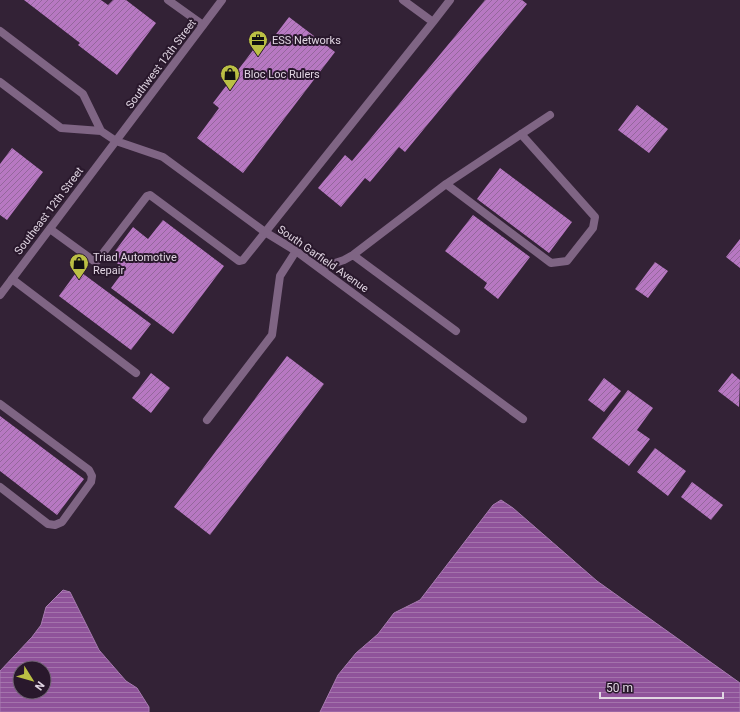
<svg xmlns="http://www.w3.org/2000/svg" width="740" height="712" font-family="Roboto,sans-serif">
<defs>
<pattern id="water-rules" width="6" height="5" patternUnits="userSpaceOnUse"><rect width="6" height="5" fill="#8f539a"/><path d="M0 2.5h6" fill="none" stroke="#a473ac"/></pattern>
<pattern id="building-hatch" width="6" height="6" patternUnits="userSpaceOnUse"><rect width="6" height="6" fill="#b778c2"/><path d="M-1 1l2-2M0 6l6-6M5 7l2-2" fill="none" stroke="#94679c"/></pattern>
</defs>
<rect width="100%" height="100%" fill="#332236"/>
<!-- water -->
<path fill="url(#water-rules)" stroke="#a77ab0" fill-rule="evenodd" d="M501,500L513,508L597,581L740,683V712H320L338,675L356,653L378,634L394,613L420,600L493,505Z
M63,590L70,592L99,650L126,681L137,688L149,707V712H0V671L32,637L41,625L46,607ZM20,668H44V692H20Z"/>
<!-- building -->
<path fill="url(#building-hatch)" d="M24,0H101L108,5L113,0H126L156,23L117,75L78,45L80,43Z
M485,0H522L527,4L405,152L399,147L370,182L365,178L341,207L318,188L345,155L352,161Z
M289,17L335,52L243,173L197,138L219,108L213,103L260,41L267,46Z
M637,105L668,129L649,153L618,130Z
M12,148L43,172L7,220L0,215V164Z
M500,168L572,222L549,253L477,199Z
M473,215L530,257L498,299L484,288L487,283L445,251Z
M163,220L224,266L173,334L111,288L125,269L110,258L133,227L148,239Z
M740,239V268L726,257Z
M655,262L668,271L648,298L635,289Z
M78,270L151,324L131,350L59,296Z
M287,356L324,384L210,535L174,507Z
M151,373L170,388L151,413L132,398Z
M732,373L740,380L739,407L718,391Z
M604,378L621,391L604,412L588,400Z
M628,390L653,408L637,430L650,439L629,466L592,438Z
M0,416L84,479L57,515L0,471Z
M655,448L686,471L668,496L637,472Z
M692,482L723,505L711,520L681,497Z"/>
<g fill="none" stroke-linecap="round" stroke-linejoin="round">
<!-- lane -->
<path stroke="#7f6584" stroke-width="8" d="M168,0L203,25
M433,22L450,0
M446,184L551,263L567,261L593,228L595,217L521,134
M50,229L94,261H97L147,196L150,195L239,261L243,260L433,22L403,0
M353,255L456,331
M320,268L344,260L353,255L446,184L550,115
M12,279L136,373
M0,404L89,470L92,476L91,482L62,522L55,525L48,524L0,487
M207,420L272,335L280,276L296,251"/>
<!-- street -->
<path stroke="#7f6584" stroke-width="8" d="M0,31L83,94L101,131
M0,82L61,128L101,131L116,141L163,157L265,232L296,251L523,419
M0,295L222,0"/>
</g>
<!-- icons -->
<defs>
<g id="office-pin" transform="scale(1)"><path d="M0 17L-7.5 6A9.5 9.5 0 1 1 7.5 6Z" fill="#bbc044" stroke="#29182c"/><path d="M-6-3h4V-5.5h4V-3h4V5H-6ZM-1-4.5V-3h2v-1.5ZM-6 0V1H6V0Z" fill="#111"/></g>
<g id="shop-pin" transform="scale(1)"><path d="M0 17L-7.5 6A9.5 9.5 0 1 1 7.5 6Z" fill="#bbc044" stroke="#29182c"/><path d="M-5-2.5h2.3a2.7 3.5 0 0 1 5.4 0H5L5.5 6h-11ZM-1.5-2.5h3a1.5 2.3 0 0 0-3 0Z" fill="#111"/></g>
</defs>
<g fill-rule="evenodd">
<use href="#office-pin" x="258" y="40"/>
<use href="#shop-pin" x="230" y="74"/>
<use href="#shop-pin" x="79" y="263"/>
</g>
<g text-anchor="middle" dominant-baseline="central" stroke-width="4" stroke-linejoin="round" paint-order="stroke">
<!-- poi labels -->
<g font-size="11" fill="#e0d5e2" stroke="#29182c" text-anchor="start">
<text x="272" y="40">ESS Networks</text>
<text x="244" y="74">Bloc Loc Rulers</text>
<text x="93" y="257">Triad Automotive<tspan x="93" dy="13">Repair</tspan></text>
</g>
<!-- street labels -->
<g font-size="11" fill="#e0d5e2" stroke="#29182c">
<text transform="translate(161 64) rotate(-53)">Southwest 12th Street</text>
<text transform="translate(49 211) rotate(-53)">Southeast 12th Street</text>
<text transform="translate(323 259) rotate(35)">South Garfield Avenue</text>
</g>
</g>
<!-- north arrow -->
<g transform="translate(32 680) rotate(127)"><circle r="19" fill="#29182c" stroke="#726475"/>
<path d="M0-3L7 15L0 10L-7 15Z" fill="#bbc044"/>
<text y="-6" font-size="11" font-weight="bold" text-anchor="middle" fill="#e0d5e2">N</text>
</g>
<!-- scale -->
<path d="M600 692v6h123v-6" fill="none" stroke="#e0d5e2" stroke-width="2"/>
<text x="606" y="692" font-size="12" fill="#e0d5e2" stroke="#29182c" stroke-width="3" paint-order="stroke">50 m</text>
</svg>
